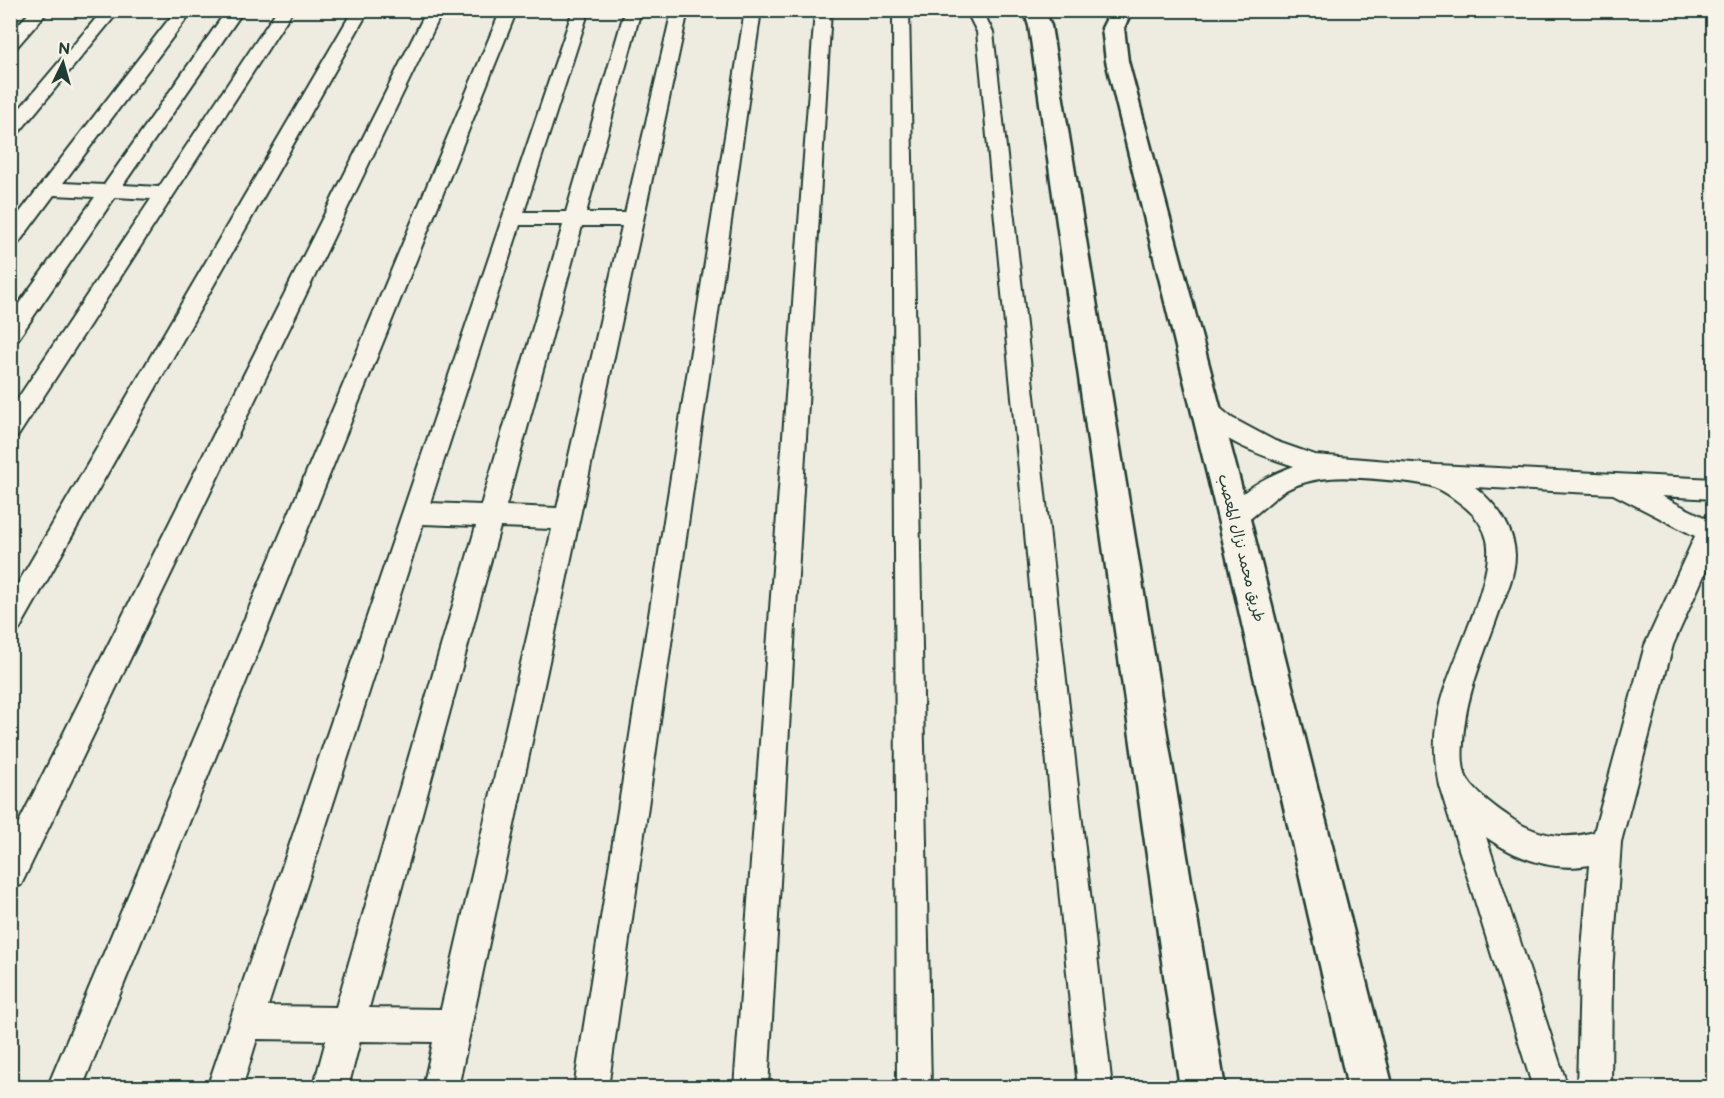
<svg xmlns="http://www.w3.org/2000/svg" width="1724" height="1098" font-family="'Balsamiq Sans','Playpen Sans Arabic',sans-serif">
<rect width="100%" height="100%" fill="#eeece1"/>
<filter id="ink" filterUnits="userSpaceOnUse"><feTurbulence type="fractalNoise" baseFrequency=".0167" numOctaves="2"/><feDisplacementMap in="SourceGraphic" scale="12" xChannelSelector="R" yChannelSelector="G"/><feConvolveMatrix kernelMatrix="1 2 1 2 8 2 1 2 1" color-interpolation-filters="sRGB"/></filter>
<g filter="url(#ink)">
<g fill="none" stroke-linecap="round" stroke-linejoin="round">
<!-- service casing -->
<g stroke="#1f3d34" stroke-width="4">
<path id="service" d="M32,10H49L16,48L10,49V33Z
M103,10H120L16,136L10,137V120Z
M176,10H193L63,183L104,185L227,10H244L123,185L159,187L277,10H293L18,436L10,439V410L151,199L115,197L18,339L10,341V316L95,197L54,195L17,245L10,247V225Z
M353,10H369L19,630L10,634V597Z
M427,10H443L21,885L10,889V840Z
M501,10H517L82,1088H47Z
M573,10H589L524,212H566L625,10H641L586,213H625L672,10H688L458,1088H423L433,1042L360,1041L348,1088H313L326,1040L257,1039L242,1088H207ZM520,225H563L481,505L430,503ZM582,226H622L557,508L506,506ZM423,524L476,526L336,1007L268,1006ZM500,527L552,529L441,1009L369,1008Z
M745,10H761L608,1088H574Z
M815,10H831L768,1088H734Z
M893,10H909L931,1088H897Z
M966,10H982L993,32L1112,1088H1078L977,32Z
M1207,401L1215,404L1232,418L1275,441L1315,455L1437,465L1714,479V499L1661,496L1714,522V553L1673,645L1621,842L1612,973L1611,1088H1577L1580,973L1589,865C1552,872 1516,858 1486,837L1568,1088H1533L1439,785C1433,756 1433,729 1441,700C1452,660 1496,576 1487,540C1484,527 1475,515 1465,507C1439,486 1431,484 1399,481C1359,478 1321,471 1284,491C1273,498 1241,529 1234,529C1231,529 1228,527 1225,526L1222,519C1235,492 1267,476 1294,466C1265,457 1211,438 1195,410L1199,404ZM1475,487L1613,494L1695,536L1645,645L1594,832L1590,833C1561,841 1532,834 1508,816C1495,807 1476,793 1468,780C1462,772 1462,753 1463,744C1464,698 1484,655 1499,612C1506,594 1515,575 1515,555C1514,527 1496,504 1475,487Z"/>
</g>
<!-- tertiary casing -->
<g stroke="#1f3d34" stroke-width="5">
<path id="tertiary" d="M1024,10H1045L1051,26L1225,1088H1180L1029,26Z
M1111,10H1132L1124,28L1128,61L1250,519L1393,1088H1348L1218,519L1106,61L1102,28Z"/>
</g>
<!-- service -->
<use href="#service" fill="#f7f3e8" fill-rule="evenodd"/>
<!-- tertiary -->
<use href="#tertiary" fill="#f7f3e8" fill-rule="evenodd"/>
</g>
</g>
<g text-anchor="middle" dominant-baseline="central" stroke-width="4.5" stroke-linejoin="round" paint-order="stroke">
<!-- street labels -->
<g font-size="15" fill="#1f3d34" stroke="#f7f3e8">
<text transform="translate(1241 548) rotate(76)">طريق محمد نزال المعصب</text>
</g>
</g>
<!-- margin -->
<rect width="1724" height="1098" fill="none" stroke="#f7f3e8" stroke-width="36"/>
<rect x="18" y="18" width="1688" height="1062" fill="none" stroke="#1f3d34" stroke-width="2" filter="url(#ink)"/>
<!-- north arrow -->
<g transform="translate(63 63) rotate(5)" stroke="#f7f3e8" stroke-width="4.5" paint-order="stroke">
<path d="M0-4.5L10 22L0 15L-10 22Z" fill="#1f3d34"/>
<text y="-9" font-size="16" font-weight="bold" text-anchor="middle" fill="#1f3d34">N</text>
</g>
</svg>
